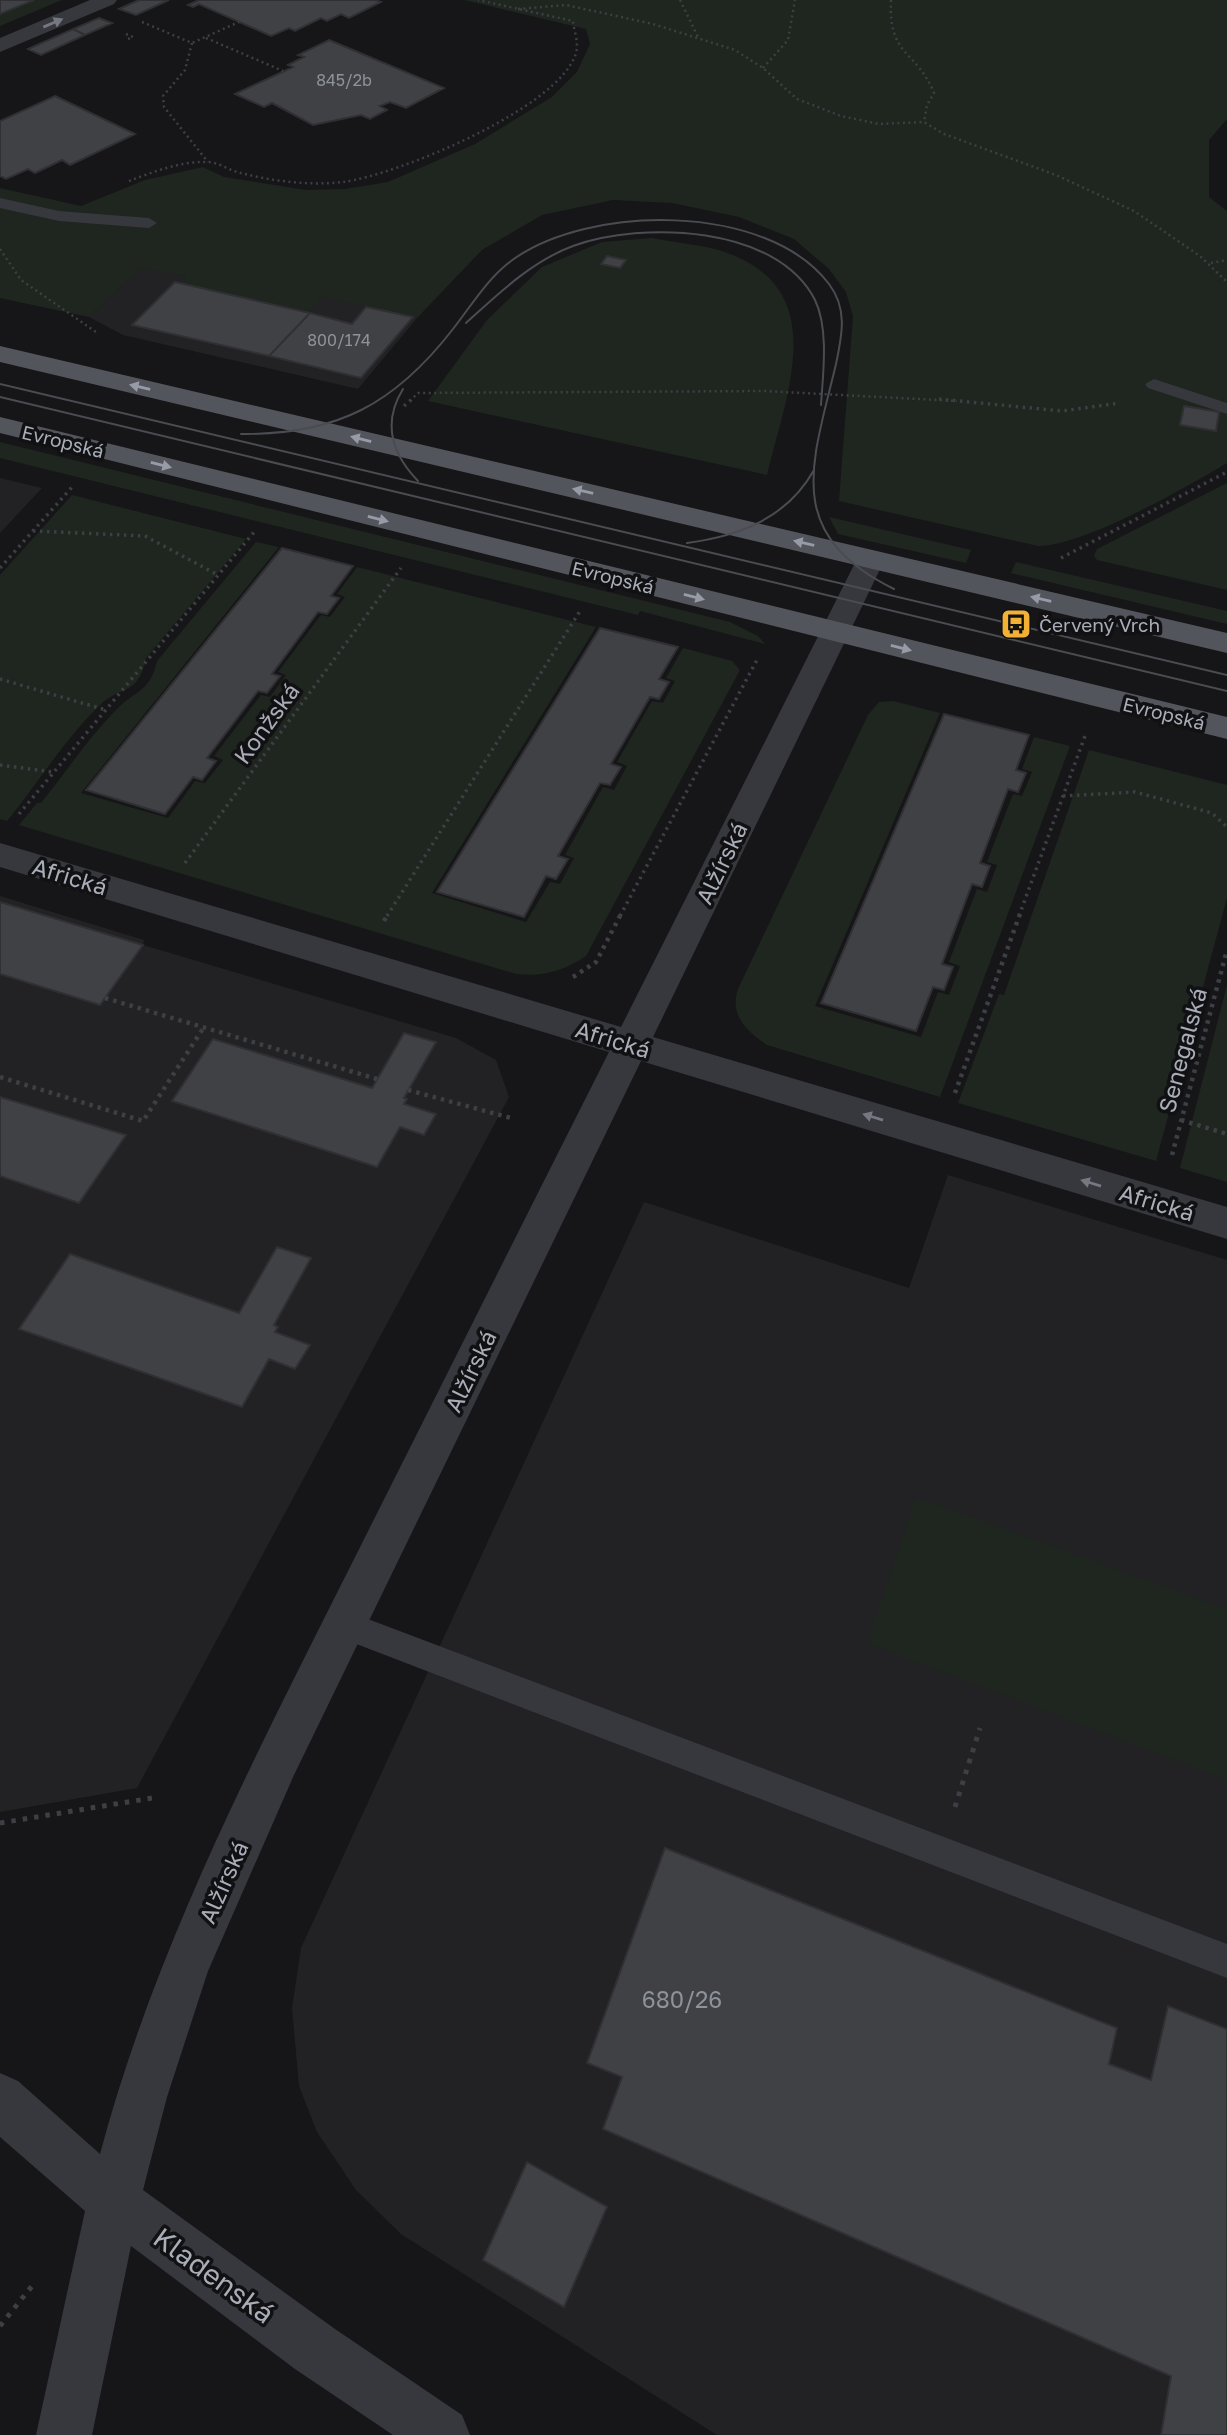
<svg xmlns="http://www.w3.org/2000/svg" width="1227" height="2435" font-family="'Golos Text',sans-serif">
<rect width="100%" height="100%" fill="#161618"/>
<!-- built -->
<path fill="#222225" d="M140,267L187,276L182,283L308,312L321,296L418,317L358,389L123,335L89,317Z
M0,478L42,488L0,533Z
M0,896L144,940L143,945L456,1038L496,1060L509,1097L137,1788L0,1812Z
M948,1175L1227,1260V2435H717L401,2234L356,2190L317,2132L299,2086L292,2008L301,1948L644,1202L909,1288Z"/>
<!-- green -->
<path fill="#1e261f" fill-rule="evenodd" d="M34,0H62L0,26V14Z
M464,0H1227V119L1209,140V197L1227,211V463C1185,488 1084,546 1038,546L839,501L853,316L846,292L829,269L794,239L739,217L672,203L613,200L542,215L482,250L418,317L321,297L309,312L181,283L186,276L140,268L89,317L0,298V188L81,206L145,180L203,167L224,177L306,190L345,189L388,182L475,144L552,97L577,72L590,44L586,29ZM1184,406L1219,412L1216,431L1180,425Z
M652,238C672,242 695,244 715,249C834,283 788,388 767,475L428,401L487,320L542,267L602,242Z
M0,442L730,622L758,636L765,644L640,611L638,615L0,458Z
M1227,483V590L1097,560L1094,556L1097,549Z
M72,495L246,539L146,658C138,697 122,684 100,705C64,740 36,786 7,821L0,819V575Z
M829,517L971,550L966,563L838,534Z
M256,542L279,547L81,793L168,818L195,781L205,783L223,760L214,756L261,695L270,697L286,675L278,672L321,615L330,617L345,597L337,594L357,567L596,627L432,893L526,922L550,882L560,884L574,858L565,855L603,787L614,790L627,766L617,762L652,701L663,703L675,681L666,678L683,648L732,661L740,670L586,956C563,971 544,977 516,974L19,825L37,803H41C66,772 89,737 117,709C137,689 150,692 157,661Z
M1016,562L1227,611V624L1011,573Z
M893,701L940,713L815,1006L921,1037L938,992L949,995L960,966L949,962L977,889L987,892L997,865L987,862L1013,794L1022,796L1032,772L1022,769L1034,737L1070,746L940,1097L767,1045C747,1031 729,1016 738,989L868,715L879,702Z
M1089,750L1227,785V898L1156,1161L958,1103L999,994L1004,995Z
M1227,985V1182L1180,1168Z
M916,1497L1227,1609V1780L867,1643Z"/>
<!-- building -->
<path fill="#404145" stroke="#303034" stroke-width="2" d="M0,0H34L0,14Z
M139,0H169L136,15L119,9Z
M199,0H375L381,2L349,18L341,14L327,21L321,18L295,31L289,28L271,36L199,4L193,7L188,5Z
M99,18L112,23L85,35L73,29Z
M73,29L85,35L41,55L28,49Z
M329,40L444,88L406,108L390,102L380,106L387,110L370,119L361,115L313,125L272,103L264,107L235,94L293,67L288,65L304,57L298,55Z
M55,96L135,134L70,165L62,160L35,173L28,169L6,179L0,176V121Z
M607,256L626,260L620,268L601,264Z
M175,282L288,308L310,313L269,356L132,325Z
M366,307L413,317L361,378L269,356L310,313L352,324Z
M1184,406L1219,412L1216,431L1180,425Z
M282,548L353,566L331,596L339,598L327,614L318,612L272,674L280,676L267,693L258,691L207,758L216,761L202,780L193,777L165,814L86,790Z
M600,628L678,647L659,679L669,682L659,699L650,697L611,764L621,767L610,785L600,783L558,856L568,859L556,879L546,876L524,917L437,892Z
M944,714L1029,735L1016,770L1026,773L1018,792L1008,789L980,863L990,866L982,887L972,884L942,964L953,967L944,990L933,987L916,1031L821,1003Z
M0,902L143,945L100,1005L0,974Z
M404,1033L436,1042L404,1098L407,1099L404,1104L436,1114L424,1135L400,1127L377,1167L172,1101L213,1039L372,1088Z
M0,1097L126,1135L79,1203L0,1176Z
M277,1247L311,1258L274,1325L278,1327L275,1332L310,1345L295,1369L269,1359L242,1407L19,1329L70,1254L239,1313Z
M665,1848L1117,2028L1109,2064L1151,2080L1168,2006L1227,2029V2435H1161L1171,2376L603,2129L622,2077L587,2063Z
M527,2162L607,2207L564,2307L483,2260Z"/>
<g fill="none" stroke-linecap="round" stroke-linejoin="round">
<!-- path-far3 -->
<path stroke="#3d3f44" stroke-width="2.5" stroke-dasharray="2 3.5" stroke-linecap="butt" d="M680,0L699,39
M891,0C888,57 916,49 934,93L927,105L924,122
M518,9L566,5L653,24L735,50L763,68L797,99L841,116L879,124L924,122L944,134L1056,175L1134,211L1200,256L1227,282
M142,22L192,43L239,22
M126,34L133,37L128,39
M206,38L283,71
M192,43L185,70L163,96L164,107L208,162
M763,68L788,40L795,0
M129,181C153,172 181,161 207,162C218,162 227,169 237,172C270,181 309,186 343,182C397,175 560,108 576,53C579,43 574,31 573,21L478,0
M0,249L21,280L96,332
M1211,263L1227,260
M410,401L418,393L764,391L957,401"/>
<!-- path-far2 -->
<path stroke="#3d3f44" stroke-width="3.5" stroke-dasharray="2.5 4.5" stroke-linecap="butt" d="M939,399L1062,411L1120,403
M404,406L412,399
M33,531L145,536L218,575
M1061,558L1227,472
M0,568L73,486
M0,679L106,710
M0,765L53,772
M1063,796L1135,792L1212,813L1227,827
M19,814L255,531
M185,863L401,568
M387,916L580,611
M620,916L758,658
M1019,916L1085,736"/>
<!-- path-far1 -->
<path stroke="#3d3f44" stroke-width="4.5" stroke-dasharray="3.5 5" stroke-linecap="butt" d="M384,921L388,914
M573,977L596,962L621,914
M105,998L377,1079
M0,1077L143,1121L204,1027
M408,1090L511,1118
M955,1093L1020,914
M1181,1120L1227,1134
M1172,1155L1227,950"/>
<!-- path -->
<path stroke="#3d3f44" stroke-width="5" stroke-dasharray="4.5 7" stroke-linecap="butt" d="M955,1807L980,1728
M0,1823L152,1798
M0,2326L32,2286"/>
<!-- lane -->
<path fill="#37383d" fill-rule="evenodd" d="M0,198L59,211L149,218L157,223L149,228L59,221L0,208Z
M1154,379L1227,403V414L1148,388L1145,384Z
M344,1610L1227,1944V1978L333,1635L329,1625L333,1615Z"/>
<!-- street -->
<path fill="#37383d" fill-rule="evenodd" d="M90,0H117L114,4L0,52V38Z
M871,550L881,553L885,559L653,1037L1227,1207V1239L641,1061L294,1775L208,1971L167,2097L143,2190L335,2329L462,2415L470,2435H393L295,2369L131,2246L92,2435H36L85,2211L0,2137V2073L18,2081L100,2154C153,1955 248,1770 340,1587C430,1408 519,1230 609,1052L0,867V843L621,1027L857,559L861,553Z"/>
<!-- primary -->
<path fill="#53555c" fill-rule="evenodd" d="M0,346L1227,633V653L0,362Z
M0,417L1227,717V739L0,433Z"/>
<!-- tram -->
<path stroke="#4a4c52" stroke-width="2" d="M466,323C498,294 532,261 573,246C642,221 777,225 815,300C829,329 823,374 821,405
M0,384L1227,675
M403,389C382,423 391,453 418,481
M0,397L1227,691
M241,434C337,435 395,404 453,329C471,306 487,279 511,261C588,204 767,202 829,284C848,309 842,335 836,364C812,465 782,533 894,589
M687,543C740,536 787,518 814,470"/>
</g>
<!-- one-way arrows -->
<defs><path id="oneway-solid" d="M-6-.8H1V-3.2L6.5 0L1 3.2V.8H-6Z" transform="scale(1.75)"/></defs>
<g fill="#757881">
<use href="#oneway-solid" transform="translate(53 23) rotate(-23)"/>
<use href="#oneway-solid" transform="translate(873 1117) rotate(-163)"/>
<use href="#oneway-solid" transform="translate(1091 1183) rotate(-163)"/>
</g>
<g fill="#979ba6">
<use href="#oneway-solid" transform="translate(140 387) rotate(-167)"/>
<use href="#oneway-solid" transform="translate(361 439) rotate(-166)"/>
<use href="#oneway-solid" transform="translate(161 465) rotate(14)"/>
<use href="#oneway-solid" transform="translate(583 491) rotate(-167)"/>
<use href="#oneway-solid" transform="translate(378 519) rotate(14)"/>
<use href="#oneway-solid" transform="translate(804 543) rotate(-167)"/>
<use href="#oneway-solid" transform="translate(694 597) rotate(14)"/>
<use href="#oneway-solid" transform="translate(1041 599) rotate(-167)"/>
<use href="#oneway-solid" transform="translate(901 648) rotate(14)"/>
</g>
<!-- icons -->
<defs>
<g id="bus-square" transform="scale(1.575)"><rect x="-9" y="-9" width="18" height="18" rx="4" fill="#f2b134" stroke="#111113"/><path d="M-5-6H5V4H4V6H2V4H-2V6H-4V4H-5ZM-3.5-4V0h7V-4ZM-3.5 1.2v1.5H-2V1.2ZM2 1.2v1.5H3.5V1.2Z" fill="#111"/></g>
</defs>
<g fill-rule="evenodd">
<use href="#bus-square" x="1016" y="624"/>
</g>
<g text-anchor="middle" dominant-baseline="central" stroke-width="7" stroke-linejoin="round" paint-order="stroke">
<!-- far-number labels -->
<g font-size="16" fill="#8e929b">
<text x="344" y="80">845/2b</text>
<text x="339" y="340">800/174</text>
</g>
<!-- far-street labels -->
<g font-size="19" fill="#a8adb8" stroke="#111113">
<text transform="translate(63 441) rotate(14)">Evropská</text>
<text transform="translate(613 577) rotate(14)">Evropská</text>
<text transform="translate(1164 713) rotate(14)">Evropská</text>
</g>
<!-- far-poi labels -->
<g font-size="19" fill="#a8adb8" stroke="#111113" text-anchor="start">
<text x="1039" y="624">Červený Vrch</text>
</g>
<!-- street labels -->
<g font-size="23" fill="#a8adb8" stroke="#111113">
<text transform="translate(266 723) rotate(-54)">Konžská</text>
<text transform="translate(721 863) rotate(-64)">Alžírská</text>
<text transform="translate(70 876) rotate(17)">Africká</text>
<text transform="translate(613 1039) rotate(17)">Africká</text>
<text transform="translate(1182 1050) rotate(-75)">Senegalská</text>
<text transform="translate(1157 1202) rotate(17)">Africká</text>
<text transform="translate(470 1371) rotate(-64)">Alžírská</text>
<text transform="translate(223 1882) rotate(-66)">Alžírská</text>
</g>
<!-- near-number labels -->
<g font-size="23" fill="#8e929b">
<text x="682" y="1999">680/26</text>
</g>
<!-- near-street labels -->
<g font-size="28" fill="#a8adb8" stroke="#111113">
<text transform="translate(214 2275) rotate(36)">Kladenská</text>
</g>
</g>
</svg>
